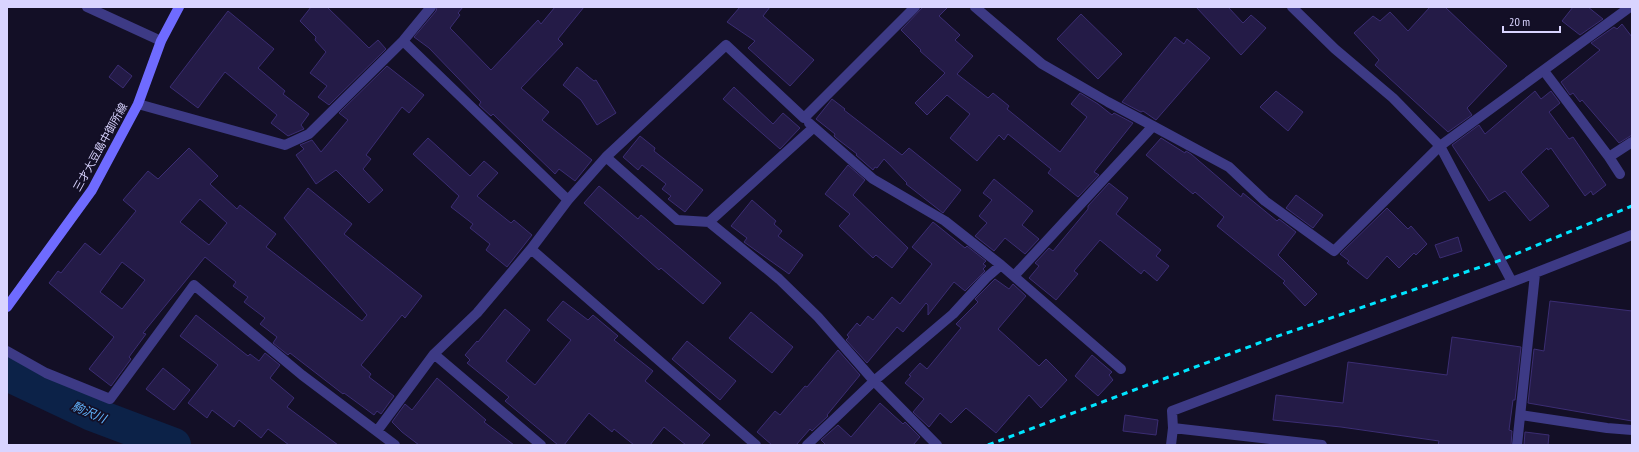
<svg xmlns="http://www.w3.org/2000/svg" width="1639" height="452" font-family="'PT Sans Narrow','Noto Sans JP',sans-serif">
<rect width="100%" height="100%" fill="#130f26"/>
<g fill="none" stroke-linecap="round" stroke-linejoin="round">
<!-- river -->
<path stroke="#0c2248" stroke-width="34" d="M7,374L92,414L174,445"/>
</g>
<!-- building -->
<path fill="#241b47" stroke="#3b2d73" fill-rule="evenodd" d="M311,7H327L369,48L378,40L386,49L329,105L318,97L327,86L310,73L326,52L315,40L316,37L300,21Z
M437,7H463L458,13L460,15L450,28L491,70L538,20L541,24L555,7H584L558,39L563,44L521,88L549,112L542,120L592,160L575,181L559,169L555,174L493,114L491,116L479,105L481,102L429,48L414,37L436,11Z
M740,7H770L763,16L814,60L790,86L748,48L755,41L727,22Z
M923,7H948L939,16L960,35L955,40L973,56L957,74L988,98L993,93L1009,106L1007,109L1060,152L1087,117L1071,104L1080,93L1098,104L1112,115L1114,113L1133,123L1094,172L1099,175L1078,197L1048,173L1051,169L1008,134L1004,140L999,135L977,161L950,138L970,114L947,95L927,115L915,103L945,73L920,51L921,50L901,30Z
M1196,7H1228L1243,23L1251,15L1266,28L1241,55Z
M1430,7H1445L1507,66L1467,108L1472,115L1448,132L1375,65L1379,60L1354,33L1373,16L1380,21L1390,12L1408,31Z
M1573,7H1588L1603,19L1580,35L1562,21Z
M228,11L274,49L258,68L285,91L283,94L309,114L301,125L304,129L288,136L271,123L277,115L225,72L198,108L170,87Z
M1081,14L1122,54L1098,79L1057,39Z
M1622,24L1632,37V135L1619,143L1582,100L1580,102L1573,93L1570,95L1561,82L1600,50L1591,43L1614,27L1617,29Z
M1175,37L1184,44L1187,39L1210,58L1156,120L1143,111L1141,112L1122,102Z
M118,65L132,76L123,88L109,77Z
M387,66L424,95L409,113L402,107L366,155L371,159L363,169L383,190L369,203L336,170L316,184L296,155L304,149L300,145L312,140L321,152L348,120L339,113Z
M577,67L594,81L596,80L616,113L597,125L581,100L563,85Z
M734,87L773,124L783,113L800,128L780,149L723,99Z
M1276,91L1303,112L1288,131L1260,107Z
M1535,91L1541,99L1551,91L1560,103L1549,112L1569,139L1573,137L1606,185L1593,195L1591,191L1585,196L1551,148L1548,150L1547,148L1521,172L1549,206L1530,221L1505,191L1489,201L1452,145L1479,125L1485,134Z
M832,99L845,109L844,110L902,155L909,148L961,190L943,213L906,184L907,183L884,159L877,168L875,167L873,170L856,155L857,154L836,138L834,136L835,134L816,119Z
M640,136L655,148L654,151L703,190L685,212L668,199L671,196L662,189L666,184L642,165L638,170L623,157Z
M428,138L470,176L484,161L498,173L477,196L511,223L514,220L532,235L507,267L486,250L490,244L470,228L473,224L451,207L459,196L413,154Z
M1161,138L1185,153L1186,151L1191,154L1241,197L1243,193L1277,221L1279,219L1296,232L1278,255L1317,294L1305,306L1283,283L1285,281L1217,226L1224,217L1195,192L1193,194L1146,155Z
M189,148L218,176L210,184L237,209L240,205L276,234L266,247L362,321L367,315L284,218L308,188L352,224L344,234L422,296L405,318L402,315L361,365L371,374L369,377L394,396L381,414L377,411L374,415L344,393L343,394L290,353L288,355L273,343L277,337L260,324L265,318L244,302L248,297L233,286L236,282L205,257L143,333L146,334L129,357L131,359L111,386L89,369L114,337L49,283L58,271L61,273L85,243L100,255L136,211L123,200L148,171L158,179ZM200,199L227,223L209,245L180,222ZM122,262L145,280L122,309L100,292Z
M848,165L865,180L853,195L908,248L892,268L876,255L873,258L839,226L850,214L825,194Z
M994,179L1033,211L1022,225L1039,239L1025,254L1005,238L994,251L975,236L987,223L979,216L992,200L983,193Z
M1109,183L1128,198L1116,214L1161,250L1156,256L1169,266L1157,281L1144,270L1141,274L1100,240L1074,271L1078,274L1056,300L1029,278L1039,266L1035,263L1049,248L1053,251L1088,209V206Z
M599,186L638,219L641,215L721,283L703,304L661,268L659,270L584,203Z
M1296,195L1323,215L1313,228L1286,208Z
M752,200L776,221L774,224L782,231L778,236L803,255L789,274L744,242L747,238L731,226Z
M1387,208L1408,229L1411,226L1427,244L1416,255L1414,253L1399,268L1387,256L1367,279L1347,263L1349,261L1340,254Z
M933,222L965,248L967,246L986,261L983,264L986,266L983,269L985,271L965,291L954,282L928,315V305L926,303L903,332L897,327L867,363L846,340L849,337L847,335L857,323L860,326L868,316L873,320L892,297L900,304L932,264L912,247Z
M1458,237L1462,251L1440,258L1435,245Z
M995,279L1009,289L1013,284L1026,296L998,329L1039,366L1046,359L1067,380L1041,408L1029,395L996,433L966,408L951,423L940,413L929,427L913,412L924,399L905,383L911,376L909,375L920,363L927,369L961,328L956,324L978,302L975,299Z
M563,301L588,320L593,315L618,336L614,340L653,371L645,381L710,435L701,445H686L664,427L650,445H634L614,429L612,432L589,413L564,445H558L505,401L509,397L467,363L470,360L465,355L477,341L478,342L505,309L530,330L506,361L535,385L571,340L547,320Z
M1550,301L1632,311V421L1528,403L1534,349L1544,351Z
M751,312L793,347L772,373L729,338Z
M196,315L248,356L250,354L259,361L265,353L280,365L270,378L294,398L287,407L338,445H289L268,429L261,438L239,420L234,427L212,410L207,418L188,403L218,365L180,336Z
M1452,337L1521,347L1515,400H1513L1509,430L1512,431L1511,445H1438L1439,441L1341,427L1273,420L1276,395L1343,403L1348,362L1447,375Z
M687,341L736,381L720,400L672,359Z
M838,350L860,375L827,415L828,416L812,431L810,429L796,445H772L757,432L775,411L780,415L805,386L807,387Z
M1092,355L1112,372L1109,375L1113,380L1098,396L1075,376Z
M163,368L190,390L174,410L146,389Z
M437,378L486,420L484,422L514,445H419L402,432L392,422L405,404L412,410Z
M880,403L903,424L905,422L920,437L913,445H826L821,440L838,425L851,437Z
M1125,415L1158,420L1156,435L1123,431Z
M1525,432L1549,435L1548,445H1524Z"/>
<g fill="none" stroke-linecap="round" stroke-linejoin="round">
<!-- minor -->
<path stroke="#3d3a85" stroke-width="10" d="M87,7L161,41
M975,7L1042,64L1108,102L1153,126L1014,276
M1292,7L1335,49L1393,98L1440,146L1512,282
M403,41L568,200L606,157L726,45L804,118L915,7
M1544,71L1609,157L1620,174
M138,104L285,145L309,134L403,41L431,7
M809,123L873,179L945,221L1001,265
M1153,126L1229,167L1265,201L1334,251L1440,146L1630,7
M813,128L709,222L779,279L818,317L874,381L937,445
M606,157L677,220L709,222
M1609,157L1632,142
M531,249L568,200
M7,351L46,373L110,399L194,285L302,375L395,445
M434,354L541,445
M1521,415L1607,428L1632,430
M1173,428L1322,445
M377,431L434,354L477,313L531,249L756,445
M807,445L874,381L953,314L986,278L1001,265L1121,369
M1171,445L1173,428L1172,411L1512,282L1632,235
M1517,445L1535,274"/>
<!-- secondary -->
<path stroke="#6f6bff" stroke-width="10" d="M7,307L92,190L138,104L161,41L179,7"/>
<!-- rail -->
<path stroke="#00e5ff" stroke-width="3" stroke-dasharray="6 5" stroke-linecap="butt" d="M988,445L1275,337L1501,260L1632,206"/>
</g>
<g text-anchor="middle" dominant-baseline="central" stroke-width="3.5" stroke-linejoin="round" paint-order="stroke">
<!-- street labels -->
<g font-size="11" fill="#d9d4ff" stroke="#130f26">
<text transform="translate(100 147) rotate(-61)">三才大豆島中御所線</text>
</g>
<!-- water labels -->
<g font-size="12" font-style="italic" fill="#62b6ff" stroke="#130f26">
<text transform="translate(89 412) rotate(23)">駒沢川</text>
</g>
</g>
<!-- border -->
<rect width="1639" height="452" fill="none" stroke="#d9d4ff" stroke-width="16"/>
<!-- scale -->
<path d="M1503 26v6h57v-6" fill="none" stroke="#d9d4ff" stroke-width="2"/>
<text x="1509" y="26" font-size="12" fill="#d9d4ff" stroke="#130f26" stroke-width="3" paint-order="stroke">20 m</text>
</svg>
